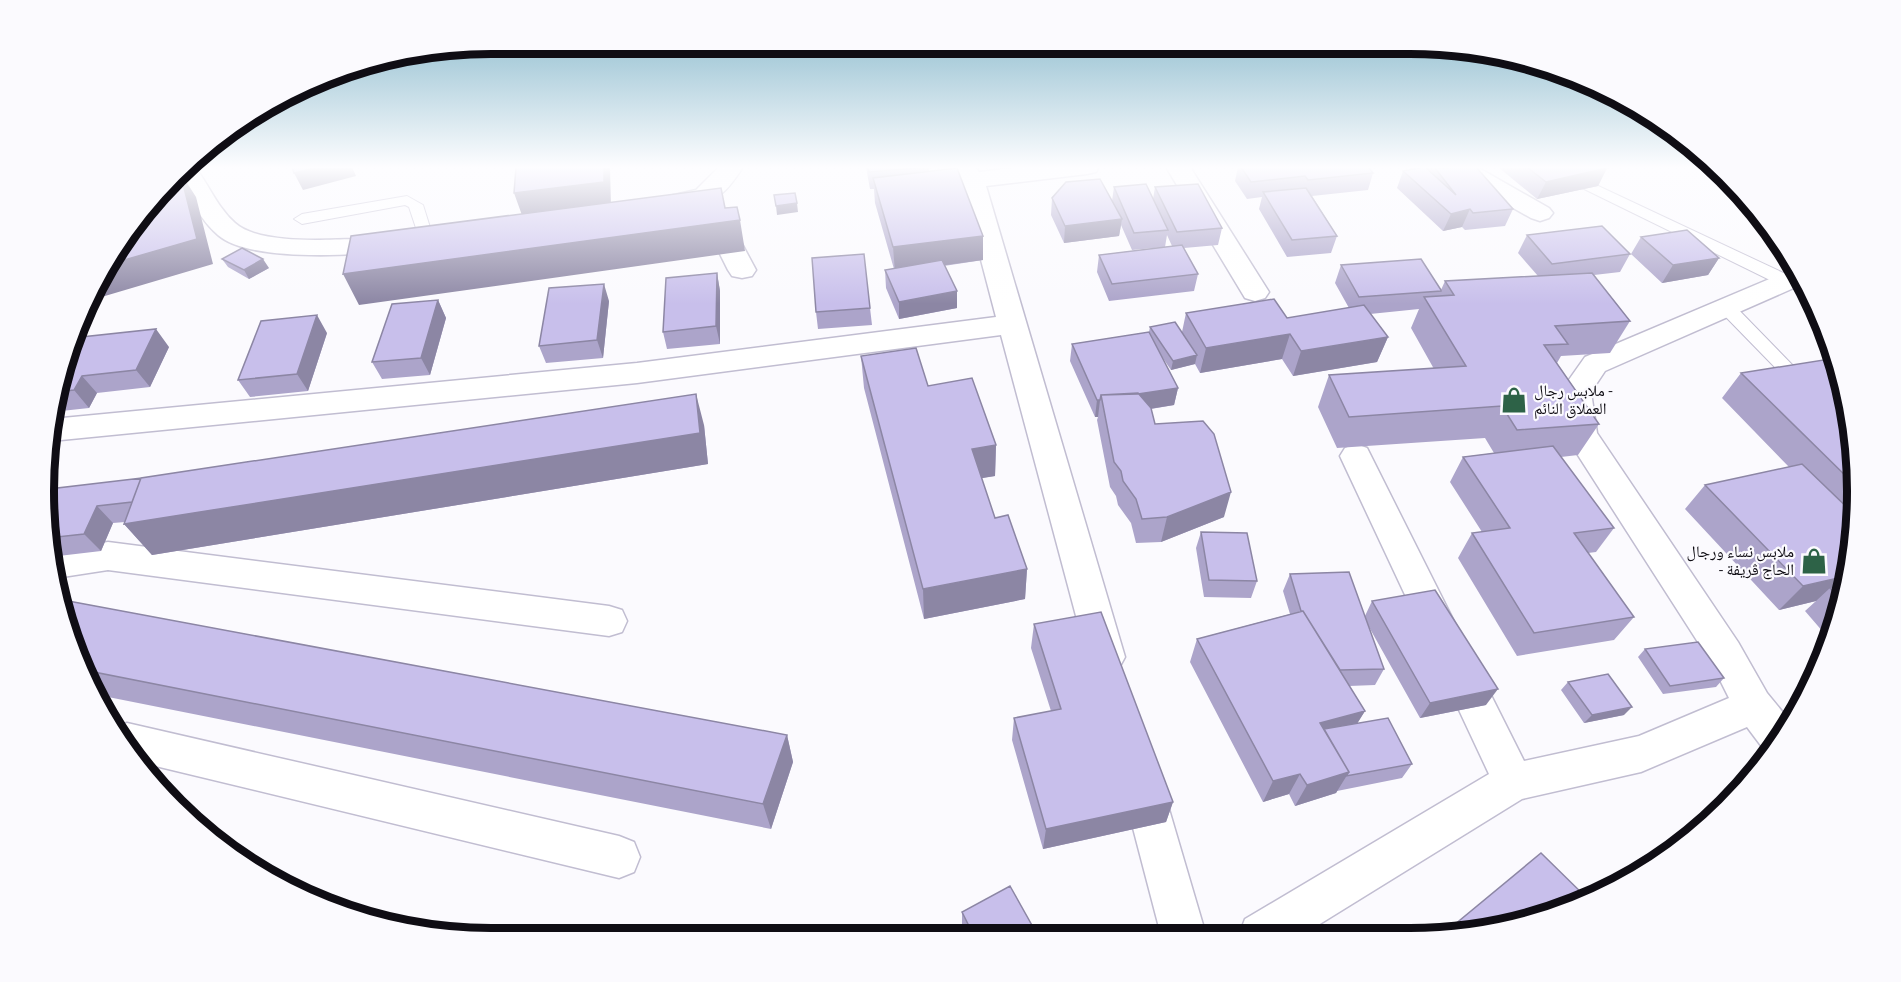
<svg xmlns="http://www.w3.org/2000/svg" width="1901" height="982" font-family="'Source Sans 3','Noto Naskh Arabic',sans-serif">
<rect width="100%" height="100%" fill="#fbfafe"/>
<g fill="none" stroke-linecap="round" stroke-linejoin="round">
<!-- service casing -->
<g stroke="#c1bdd1" stroke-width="2">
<path id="service" d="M1577,176L1792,277L1794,281L1792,285H1780L1572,183L1570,180Z
M407,196L423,205L433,237L430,240H420L409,207L405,205L302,224L294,219L302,214Z
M1726,302L1732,303L1808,381L1811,385L1808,389H1796L1720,311L1718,307L1720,303Z"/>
</g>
<!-- minor casing -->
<g stroke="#c1bdd1" stroke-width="3">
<path id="minor" d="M719,167H743C726,193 719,200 689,207C679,209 671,211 661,208L657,203L661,198L696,190Z
M951,167H975L979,172L1023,167H1099L1096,172L1087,174L986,186L1125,657L1119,668L1106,673L1093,668L1087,657L1001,335L637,383L51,441L52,419L637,363L996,317L960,180Z
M1166,167H1190L1269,292L1265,298L1255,301L1245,298Z
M1447,167H1477L1549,208L1553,213L1549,218L1540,221L1531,218L1450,172Z
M188,169L198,171C210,188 219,209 235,223C258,244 323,240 352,239C369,238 386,232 402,236L406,242L402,248L393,250C353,256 249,262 218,235C201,221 190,197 179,179Z
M713,206L722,209L726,214L756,270L752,276L742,278L732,276L728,270L700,214L704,209Z
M1798,267L1805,283L1605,371L1591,392L1597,433L1738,642L1767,693L1790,721L1769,752L1765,751L1747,727L1641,772L1522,799L1302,935H1239L1245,919L1489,774L1340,456L1345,448L1356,444L1367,448L1524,761L1639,736L1729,698L1712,664L1565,435L1561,391L1585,357Z
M108,542L609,606L622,610L627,621L622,632L609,636L108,570L56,578L48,552Z
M127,723L619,836L634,842L640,857L634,872L619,878L143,763L117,727Z
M1141,763L1155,768L1161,782L1206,935H1161L1121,782L1127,768Z"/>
</g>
<!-- service -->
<use href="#service" fill="#fff" fill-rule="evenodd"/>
<!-- minor -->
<use href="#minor" fill="#fff" fill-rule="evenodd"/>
</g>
<!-- wall -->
<path fill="#aca4ca" d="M866,167H929V171L983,260L944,266L957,291V308L899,319L886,288L885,270L894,269L875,203L874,189H870Z
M1238,167H1368L1373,173L1368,190L1312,196L1337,236L1331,253L1287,257L1259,209L1262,197L1247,199L1235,181Z
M1408,167H1476L1513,209L1505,226L1465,230L1462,227L1443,231L1397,188L1403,171L1411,170Z
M1498,167H1605L1607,168L1598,186L1537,199Z
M1114,187L1153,199L1155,187L1222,228L1218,245L1184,248L1198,274L1194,291L1109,301L1097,272L1099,255L1172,246L1167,235L1165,247L1132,250L1121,225L1119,236L1064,243L1051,215L1052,198L1112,201Z
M1527,235L1630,254L1620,272L1594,275L1630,321L1610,353L1561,356L1557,363L1599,424L1578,455L1561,457L1614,528L1596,552L1588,553L1634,617L1614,640L1517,656L1458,558L1472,533L1482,532L1450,482L1463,457L1494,453L1485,438L1337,448L1318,407L1329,375L1434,369L1411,328L1419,309L1370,314L1388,337L1377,362L1293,376L1282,359L1200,373L1195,364L1171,370L1160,354L1178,388L1174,405L1151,409L1155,424L1224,517L1161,542L1136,543L1131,523L1118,505L1116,496L1110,487L1097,420L1098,417H1095L1070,361L1072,344L1149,332L1150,327L1182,332L1186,313L1287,318L1349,308L1335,283L1341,265L1441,290L1445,281L1538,276L1518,253Z
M1641,237L1719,258L1708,275L1662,283L1631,254Z
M222,259L269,268L249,279L228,267Z
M717,273L720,291V344L667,349L663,332Z
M438,300L446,318L430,375L382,379L372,362Z
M609,301L603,358L546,363L539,346Z
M870,308L872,325L818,329L816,312Z
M327,333L308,391L250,397L238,380Z
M72,338L169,347L150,387L97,393L89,408L52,412V403Z
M861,356L928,386L996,445L995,476L981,478L995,518L1027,569L1025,599L924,619L864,388Z
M1741,373L1854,432L1857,520L1842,606L1830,640L1805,611L1816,601L1779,610L1685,509L1705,485L1789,467L1722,398Z
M704,425L708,464L152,555L124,524L125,522L113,523L101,551L50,557L47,549L49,489Z
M1201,532L1257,581L1251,598L1204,597L1196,548Z
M1290,574L1365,616L1372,601L1486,705L1420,718L1369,627L1384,669L1375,685L1349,686L1365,711L1357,723L1412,764L1402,778L1337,791L1336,793L1295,806L1289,794L1263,802L1190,662L1197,639L1290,614L1283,591Z
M63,600L787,735L793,762L771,829L93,694L90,689Z
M1034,624L1173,802L1166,822L1043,849L1012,740L1014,718L1051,711L1031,648Z
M1645,649L1724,678L1716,687L1663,694L1638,657Z
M1568,682L1624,715L1584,723L1561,690Z
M962,912L1038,936H968L962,925Z"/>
<!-- shaded-wall -->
<path fill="#8c86a4" d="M318,167H352L356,176L303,190L294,173Z
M604,167H610L611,207L523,218L514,193Z
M1607,168L1598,186L1537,199L1546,182Z
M182,175L196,197L213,264L88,301L107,265Z
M721,188L728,222L740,220L745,251L359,305L343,274Z
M797,203L798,212L777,215L776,206Z
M1470,209L1462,227L1443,231L1451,214Z
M1122,219L1119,236L1064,243L1065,226Z
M983,236V260L895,272L893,247Z
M1719,258L1708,275L1662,283L1673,265Z
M263,259L269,268L249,279L244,270Z
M717,273L720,291V344L716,326Z
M604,284L609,301L603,358L597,340Z
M957,291V308L899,319V302Z
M438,300L446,318L430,375L421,358Z
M317,315L327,333L308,391L297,374Z
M156,329L169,347L150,387L136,370Z
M1290,334L1282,359L1200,373L1206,348Z
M1388,337L1377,362L1293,376L1301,351Z
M1197,355L1195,364L1171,370L1173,361Z
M82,376L97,393L89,408L74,390Z
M1178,388L1174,405L1105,416L1102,399Z
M696,394L704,425L708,464L152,555L124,524Z
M1097,400H1100L1098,417H1095Z
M996,445L995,476L971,480L972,449Z
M1231,492L1224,517L1161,542L1167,517Z
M97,506L113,523L101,551L84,534Z
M1027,569L1025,599L924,619L923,589Z
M1847,576L1844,594L1830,588L1816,601L1779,610L1803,586Z
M1498,689L1486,705L1420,718L1430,703Z
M1632,707L1624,715L1584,723L1592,715Z
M1365,711L1352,732L1328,739L1320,723Z
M787,735L793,762L771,829L763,804Z
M1349,772L1336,793L1295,806L1307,785Z
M1300,774L1289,794L1263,802L1273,781Z
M1173,802L1166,822L1043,849L1046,829Z"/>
<!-- building -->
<path fill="#c8bfeb" stroke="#8c86a4" stroke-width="1.5" d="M292,167H318L294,173Z
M516,167H604V182L514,193Z
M868,167H929L869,172Z
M1241,167H1368L1373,173L1308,180L1305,176L1251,182Z
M1425,167L1456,195L1435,168L1476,167L1513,209L1473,213L1470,209L1451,214L1403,171Z
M1527,167H1605L1607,168L1546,182Z
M957,168L983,236L893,247L873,178Z
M181,176L197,239L107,265L119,243Z
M1100,179L1122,219L1065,226L1052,198L1066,182Z
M1146,184L1168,230L1134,233L1114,187Z
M1198,184L1222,228L1177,232L1155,187Z
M721,188L725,208L737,207L740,220L343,274L351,236Z
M1306,188L1337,236L1292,240L1263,192Z
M795,193L797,203L776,206L774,195Z
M1602,226L1630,254L1552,264L1527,235Z
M1687,230L1719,258L1673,265L1641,237Z
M1182,245L1198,274L1112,284L1099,255Z
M242,248L263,259L244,270L222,259Z
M864,254L870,308L816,312L812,258Z
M1421,259L1441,290V291L1359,297L1341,265Z
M942,260L957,291L899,302L885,270Z
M717,273L716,326L663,332L666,278Z
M1592,273L1630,321L1555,326L1568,344L1544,345L1599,424L1517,430L1502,406L1349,417L1329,375L1466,366L1424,297L1454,295L1445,281Z
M604,284L597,340L539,346L549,288Z
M1274,299L1287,318L1364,305L1388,337L1301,351L1290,334L1206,348L1186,313Z
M438,300L421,358L372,362L392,304Z
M317,315L297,374L238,380L261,321Z
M1175,322L1197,355L1173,361L1150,327Z
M156,329L136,370L82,376L74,390L55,392L72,338Z
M1149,332L1178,388L1138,394L1101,395L1100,400H1097L1072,344Z
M916,348L928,386L972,378L996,445L972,449L995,518L1008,515L1027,569L923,589L861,356Z
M1836,358L1854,432L1855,485L1741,373Z
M1138,393L1151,408L1155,424L1203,421L1214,434L1231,492L1167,517L1142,519L1136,499L1123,481L1121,471L1114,462L1101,395Z
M696,394L700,433L124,524L141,478Z
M1553,446L1614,528L1574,533L1634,617L1534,633L1472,533L1510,528L1463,457Z
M1802,464L1856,516L1857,520L1847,576L1803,586L1705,485Z
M141,478L132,502L97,506L84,534L48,538L49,489L142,478Z
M1201,532L1247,533L1257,581L1209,580Z
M1349,572L1384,669L1340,670L1303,611H1301L1290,574Z
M1846,585L1843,602L1830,588Z
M1435,590L1498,689L1430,703L1372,601Z
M63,600L787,735L763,804L84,670Z
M1303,611L1365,711L1320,723L1349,772L1307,785L1300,774L1273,781L1197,639Z
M1101,612L1173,802L1046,829L1014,718L1061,709L1034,624Z
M1698,642L1724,678L1670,686L1645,649Z
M1608,674L1632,707L1592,715L1568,682Z
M1388,718L1412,764L1346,776L1349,772L1324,729Z
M1541,853L1589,900L1581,905L1469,935H1442Z
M1010,886L1038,936H974L962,912Z
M919,925L926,936H903Z"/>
<!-- sky -->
<linearGradient id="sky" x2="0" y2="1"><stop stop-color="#80b4c8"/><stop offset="0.55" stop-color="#fdfdff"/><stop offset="1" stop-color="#fdfdff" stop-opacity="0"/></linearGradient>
<rect width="1901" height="304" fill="url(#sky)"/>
<!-- icons -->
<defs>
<g id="shop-bare" transform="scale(2.07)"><path d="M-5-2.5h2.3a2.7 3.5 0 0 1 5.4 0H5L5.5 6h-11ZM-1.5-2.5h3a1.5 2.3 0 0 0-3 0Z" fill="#2d6247" stroke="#fbfafe" stroke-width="2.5" paint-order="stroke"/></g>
</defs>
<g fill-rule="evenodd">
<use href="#shop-bare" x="1514" y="400"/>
<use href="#shop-bare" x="1814" y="561"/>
</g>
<g text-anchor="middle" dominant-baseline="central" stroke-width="4.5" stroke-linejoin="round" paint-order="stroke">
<!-- poi labels -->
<g font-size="16" fill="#0f0d14" stroke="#fbfafe" text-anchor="start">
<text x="1534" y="391">ملابس رجال -<tspan x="1534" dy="18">العملاق النائم</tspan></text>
<text x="1794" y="552" text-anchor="end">ملابس نساء ورجال<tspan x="1794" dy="18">- الحاج ڨريفة</tspan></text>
</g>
</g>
<!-- crop -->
<path d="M0 0H1901V982H0ZM491 54H1410A437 437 0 0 1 1847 491V491A437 437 0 0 1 1410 928H491A437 437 0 0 1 54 491V491A437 437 0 0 1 491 54Z" fill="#fbfafe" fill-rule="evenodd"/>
<path fill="none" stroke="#0f0d14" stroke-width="8" d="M491 54H1410A437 437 0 0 1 1847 491V491A437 437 0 0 1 1410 928H491A437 437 0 0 1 54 491V491A437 437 0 0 1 491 54Z"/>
</svg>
